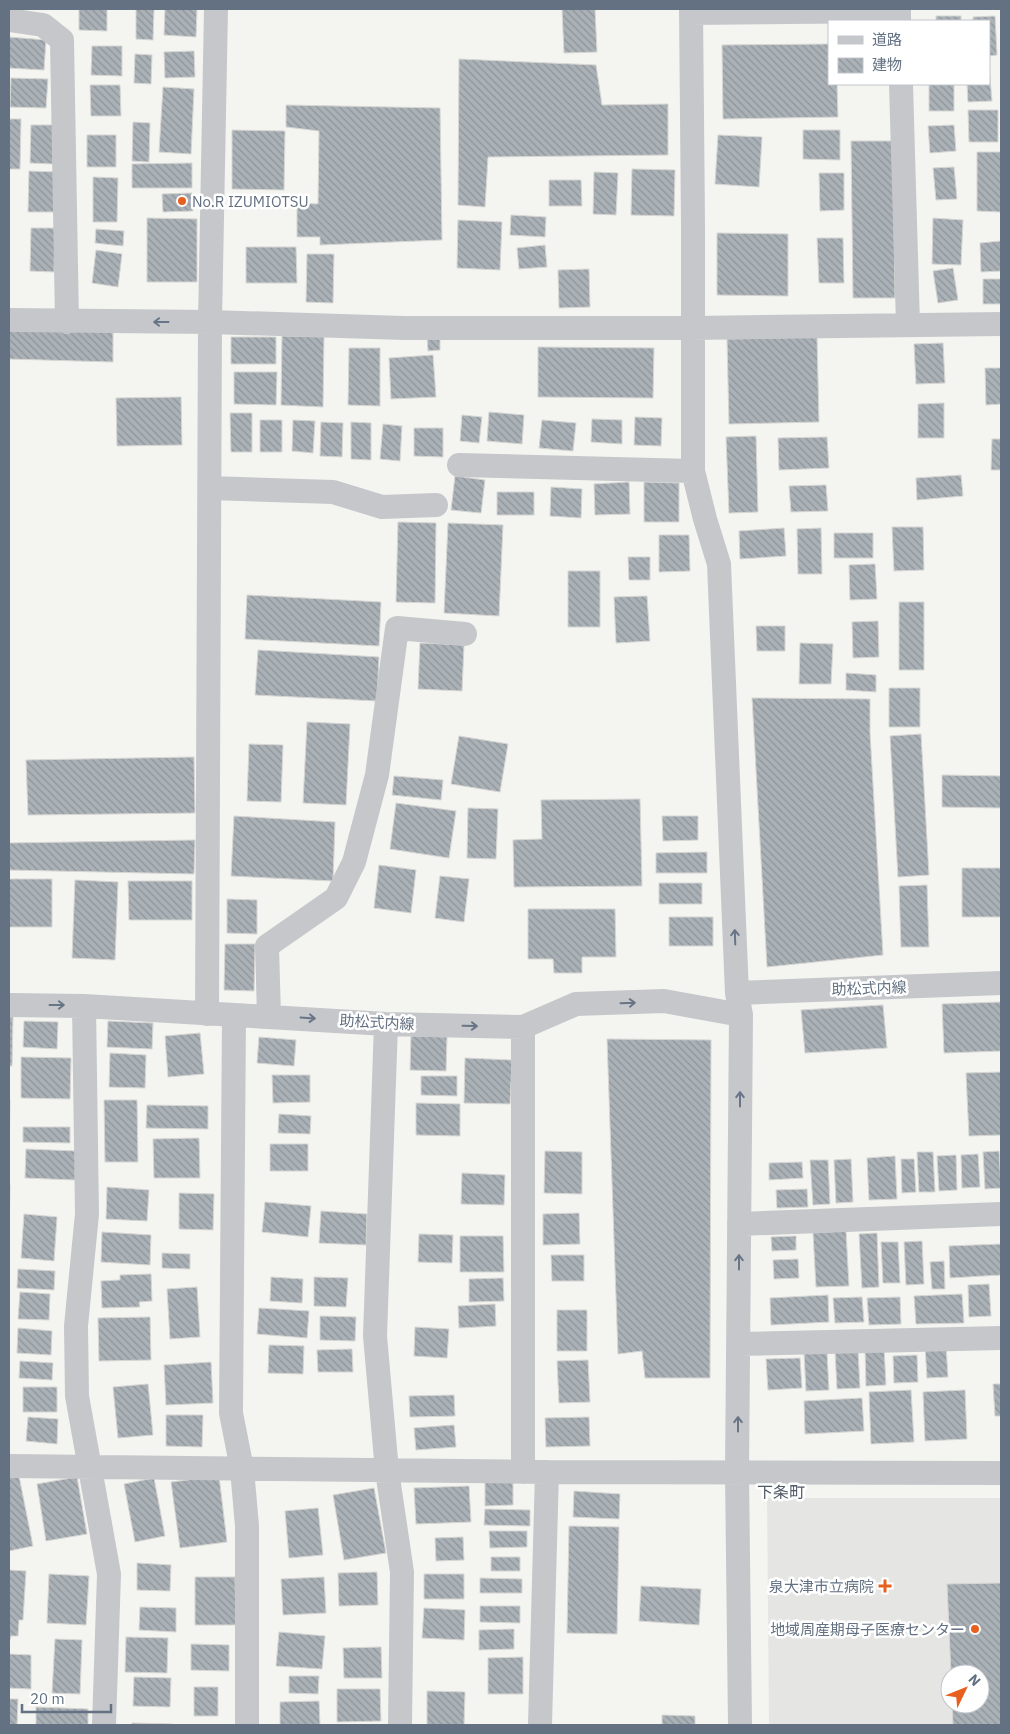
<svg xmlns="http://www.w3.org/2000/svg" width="1010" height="1734" font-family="'IBM Plex Sans','Noto Sans JP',sans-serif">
<defs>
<pattern id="building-back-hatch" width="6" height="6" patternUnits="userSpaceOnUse" patternTransform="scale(1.25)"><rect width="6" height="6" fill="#aab1b7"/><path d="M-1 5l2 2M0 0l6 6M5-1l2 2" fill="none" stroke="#8e949a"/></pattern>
</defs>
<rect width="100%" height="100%" fill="#f4f5f0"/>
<!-- built -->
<path fill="#e5e6e4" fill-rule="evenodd" d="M767,1498H1001V1725H769ZM950,1674H980V1704H950Z"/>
<!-- building -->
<path fill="url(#building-back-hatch)" stroke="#d6d6d3" d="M79,9H107V31L79,30Z
M136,9H154L153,40L136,39Z
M165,9H197L196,37L164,35Z
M562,9H595L597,52L564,53Z
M936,16H961V21H936Z
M995,16L997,55L989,56V21H973V17Z
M9,37L46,40L44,70L9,68Z
M829,44V84H837L838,117L723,119L722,45Z
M92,46H122V76L91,75Z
M194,51L195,77L165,78L164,52Z
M135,54L152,55L151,84L134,83Z
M459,59L596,65L602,105L668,104V155L488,157L485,207L458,205Z
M989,67L992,101L968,102L967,84H989Z
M11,78L48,79L46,108L10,107Z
M929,84H954V111H929Z
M90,85H120L121,116H91Z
M163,87L194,89L191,154L159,152Z
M286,105L440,108L442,240L320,245V237H297V203L318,204L319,131L286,127Z
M968,110H998V142H969Z
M9,119H21L20,169H9Z
M133,122L150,123L149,162L132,161Z
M31,125H55L54,164L30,163Z
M954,125L956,151L930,153L928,126Z
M232,130L285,131L284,190L232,189Z
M803,130H840V160L803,159Z
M87,135H116V167H87Z
M718,135L762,137L759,187L715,184Z
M851,141H893L895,298H853Z
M977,152H1001V212L977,211Z
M192,163V188H132V164Z
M954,167L957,199L936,200L933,168Z
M632,169L675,170L674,216L631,215Z
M29,171L58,172V212H28Z
M594,172L618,173L616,215L593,214Z
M819,173H844V210L820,211Z
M93,177L118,178L117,222H93Z
M549,180H581L582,206H549Z
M192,193L193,211L163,212L162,194Z
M511,215L546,217L545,237L510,235Z
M147,218L197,219V282H147Z
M933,218L963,220L961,265L932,264Z
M458,220L502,222L500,270L457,268Z
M31,228H55L54,272L30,271Z
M96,229L124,231L123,246L95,243Z
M717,233L788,234V296L717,295Z
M817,238H843L844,283H819Z
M1001,241V271L981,272L980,243Z
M545,245L547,267L519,269L517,248Z
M246,247H296L297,283H246Z
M96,250L122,254L118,287L92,283Z
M307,254H334L333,303L306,302Z
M953,268L958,300L938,303L933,271Z
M589,269L590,307L559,308L558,270Z
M983,279H1001V304H983Z
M9,327L113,330V362L9,359Z
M440,335V350L428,351L427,336Z
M282,336L324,337L323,407L281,405Z
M231,337H276V364H231Z
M817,337L819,422L729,424L727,339Z
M943,343L945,383L916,384L914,344Z
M538,347L654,348L653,398L538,397Z
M349,348H380V406L348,405Z
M433,355L436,397L391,399L389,358Z
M985,368H1001V404L986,405Z
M234,372H277L276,405L234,404Z
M181,397L182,445L117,446L116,398Z
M944,403V438H918V404Z
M489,412L524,415L522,444L487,441Z
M230,413H252V452H231Z
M462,415L482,417L479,443L460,441Z
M635,417L662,418L661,446L634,445Z
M592,419L622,420V444L591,442Z
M260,420H282V452H260Z
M293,420L315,421L313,453L292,451Z
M542,420L576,423L573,451L539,448Z
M321,422L343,423L342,457L320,456Z
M351,422L371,423V460L351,459Z
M383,424L402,426L400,461L380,459Z
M414,428H443V457L414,456Z
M756,436L758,512L729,513L726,437Z
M827,437L829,468L779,470L778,438Z
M992,439H1001V470H991Z
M961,475L963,496L917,500L916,478Z
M455,476L485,480L481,513L451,510Z
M629,482L630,514L595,515L594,484Z
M644,482L679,483V522H644Z
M826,485L828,511L791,512L789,486Z
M551,487L582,489L581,518L550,516Z
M497,492H534V515H497Z
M398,522L436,523L435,603L396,602Z
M448,523L503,525L499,616L444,613Z
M892,527H923L924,570L894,571Z
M784,528L786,556L740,559L739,531Z
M821,528L822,574H798L797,529Z
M834,533H873V558H834Z
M659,535H689L690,571L659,572Z
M628,557H650V580H629Z
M875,564L877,599L850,600L849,565Z
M568,571H600V627H568Z
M247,595L381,602L379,646L245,639Z
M647,596L650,641L616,643L614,597Z
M899,602H924V670H899Z
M878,621L879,657L853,658L852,622Z
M756,626H785V651H757Z
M420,643L464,645L462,691L418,689Z
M800,643L833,644L831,684H799Z
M258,650L379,657L377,701L255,695Z
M846,673L876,675V692L846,690Z
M889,688H920V727H889Z
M752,698L870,699V733L883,955L767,967Z
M307,722L350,724L346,805L303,803Z
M921,734L929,875L898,877L890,736Z
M459,736L508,744L500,792L451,784Z
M249,744L283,745L281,802L247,801Z
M194,757L195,813L28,815L26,760Z
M942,775L1001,776V808L942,807Z
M394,776L443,780L441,800L392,795Z
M640,799L642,886L514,887L513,840L542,839L541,800Z
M396,803L456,811L449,858L390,849Z
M468,808L498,809L496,859L467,858Z
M234,816L335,822L333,881L231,876Z
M662,816H698V840L663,841Z
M195,840L194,874L9,870V843Z
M707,852V873H656V853Z
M379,865L416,870L411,913L374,908Z
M962,868H1001V917H962Z
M440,876L469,879L464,922L435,918Z
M9,879H52V927H9Z
M75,880L118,882L115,960L72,958Z
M128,881H192V920H129Z
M659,883H702V904H659Z
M927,885L929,947H901L899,886Z
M227,899L257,900V934L227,933Z
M528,909H615L616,957H582V973H554L553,959H528Z
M669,917H713V946H669Z
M225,944H255L254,991L224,990Z
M1001,1002V1051L944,1053L942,1004Z
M883,1005L887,1048L805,1053L801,1010Z
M9,1017H13L12,1066H9Z
M24,1021L58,1022L57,1049L23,1047Z
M108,1021L153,1023L152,1049L107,1047Z
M200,1033L204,1074L168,1077L165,1036Z
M411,1036L447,1037L446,1071L410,1070Z
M259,1037L296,1040L294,1066L257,1063Z
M607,1039L711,1040L710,1378H645L642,1351L618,1354Z
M110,1053L146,1055L145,1088L109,1087Z
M21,1057L71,1058L70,1099L21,1098Z
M465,1058L512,1060L510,1104L464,1103Z
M1001,1072V1135L969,1136L966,1073Z
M272,1075H310V1102L273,1103Z
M421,1076H457V1096L421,1095Z
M9,1100H10L9,1161Z
M104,1100H137L138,1162H105Z
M416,1103L460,1104V1136L416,1135Z
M147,1105L208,1106V1129L146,1128Z
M279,1114L311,1116L310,1134L278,1133Z
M23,1127H70V1143L23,1142Z
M199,1138L200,1178H154L153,1139Z
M270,1144H308V1171H270Z
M26,1149L76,1151L75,1180L25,1178Z
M545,1151L582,1152V1194L544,1193Z
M999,1151L1001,1188L985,1189L983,1152Z
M917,1152H933L935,1192H919Z
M978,1154L980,1187L962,1188L961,1155Z
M956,1155L957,1190L939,1191L937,1156Z
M895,1156L897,1199L869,1200L867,1158Z
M851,1159L853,1202L836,1203L834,1160Z
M901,1159H914L916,1192L902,1193Z
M810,1160H828L830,1204L813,1205Z
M802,1162L803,1178L769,1180V1163Z
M462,1173L505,1175L504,1205L461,1204Z
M9,1185H10L9,1236Z
M107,1187L149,1190L147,1221L106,1219Z
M807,1189L808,1207L777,1208L776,1190Z
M179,1193L214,1194L213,1230L179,1229Z
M265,1202L311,1206L308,1237L262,1232Z
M321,1211L367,1214L366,1245L319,1243Z
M579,1213L580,1244L543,1245V1214Z
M24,1214L57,1217L54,1261L21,1258Z
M846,1231L849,1286L816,1287L813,1233Z
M102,1232L151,1235L150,1265L101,1262Z
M877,1233L879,1287L862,1288L859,1234Z
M419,1234L453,1235L452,1263L418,1262Z
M460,1236H503L504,1272H460Z
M796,1236V1250L772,1251L771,1237Z
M922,1241L924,1284L906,1285L904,1242Z
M881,1242H898L900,1283H883Z
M1001,1244V1275L950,1278L949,1246Z
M162,1253L190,1254V1269L162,1268Z
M551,1255H584V1281H552Z
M798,1259L799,1278L774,1279L773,1260Z
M944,1261L945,1289H932L930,1262Z
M18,1269L55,1271L54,1290L17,1288Z
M151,1274L152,1301L139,1302L140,1307L102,1308L101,1281L120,1280V1275Z
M271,1277L303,1279L302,1303L270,1301Z
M314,1277L348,1278L346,1307L314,1306Z
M503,1278L504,1301L469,1302V1279Z
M989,1284L991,1316L969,1317L968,1285Z
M197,1287L200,1337L170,1339L167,1289Z
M20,1292L50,1294L49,1320L18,1319Z
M962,1294L964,1323L916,1324L914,1296Z
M828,1295L829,1322L771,1325L770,1298Z
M862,1297L864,1322L835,1323L833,1298Z
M900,1297L901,1324L869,1325L867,1298Z
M495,1304L496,1326L459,1328L458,1306Z
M259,1308L309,1311L307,1338L257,1334Z
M557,1310H587V1351H557Z
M320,1316L356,1317L355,1341L320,1340Z
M150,1317L151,1360L99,1361L98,1318Z
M415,1327L449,1329L447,1358L414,1356Z
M18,1328L52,1331L51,1355L17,1353Z
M269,1345L304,1346L303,1374L268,1373Z
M946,1345L948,1377L927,1378L925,1346Z
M884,1347L886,1385L866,1386L865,1348Z
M352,1349L353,1372H318L317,1350Z
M858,1350L860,1388L837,1389L835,1351Z
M827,1352L829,1390L806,1391L804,1353Z
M917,1355L918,1382L894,1383L893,1356Z
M800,1358L802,1388L768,1390L766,1359Z
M588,1360L590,1402L559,1403L557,1361Z
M20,1361L53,1363L52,1380L19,1378Z
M211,1362L213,1403L166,1405L164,1365Z
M148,1384L153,1435L118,1438L113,1387Z
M993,1384H1001V1416H995Z
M23,1387H57V1412H23Z
M911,1390L914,1442L871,1444L869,1392Z
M965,1390L967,1439L925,1441L923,1392Z
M454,1395L455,1416L410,1417L409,1396Z
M862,1398L864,1431L805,1434L804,1401Z
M166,1415H203L202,1447L166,1446Z
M28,1417L58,1419L57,1444L26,1441Z
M589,1417L590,1446L546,1447L545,1418Z
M454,1425L456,1447L416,1450L414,1428Z
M18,1471L33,1546L9,1551V1473Z
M219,1476L227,1542L180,1548L171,1482Z
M77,1477L87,1534L46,1541L37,1484Z
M154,1478L165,1536L135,1542L124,1484Z
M485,1481H513V1505L485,1506Z
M469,1486L471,1522L416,1524L414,1488Z
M374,1488L386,1553L344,1560L333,1495Z
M574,1491L620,1494L619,1519L573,1517Z
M318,1508L323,1555L289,1558L285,1511Z
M485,1509L530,1510V1526L484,1525Z
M569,1526L619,1527L617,1634L567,1633Z
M489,1531H527V1547L490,1548Z
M463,1537L464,1560L436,1561L435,1538Z
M491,1557H520V1571H491Z
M137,1563L171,1565L170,1591L137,1590Z
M9,1570L26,1571L23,1620H19L18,1636H11L10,1640H9Z
M377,1572L378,1605L339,1606L338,1573Z
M49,1574L89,1576L86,1625L47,1623Z
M424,1574H464V1599H424Z
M195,1577H235L236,1625H195Z
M324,1577L326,1613L283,1615L281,1579Z
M480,1578L522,1579V1593H480Z
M1001,1583V1725H953L952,1704H980V1674H951L947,1584Z
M641,1586L701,1589L699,1625L639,1621Z
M480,1606H520V1623L480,1622Z
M140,1607L176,1608V1632L139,1630Z
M424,1608L465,1610L464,1640L422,1638Z
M514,1629V1649L479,1650V1630Z
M279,1632L325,1636L322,1669L276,1666Z
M126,1637L168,1638L167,1673L125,1672Z
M55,1639L82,1640L80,1694L52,1693Z
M191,1644L229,1645V1671L191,1670Z
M381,1647L382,1678H344L343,1648Z
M9,1654L31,1655V1689L9,1688Z
M523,1657V1694H488V1658Z
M289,1676H319L318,1694L289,1693Z
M134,1677L171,1678L170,1707L133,1706Z
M194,1687H218V1716H194Z
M337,1689H380L381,1721L337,1722Z
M427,1691L465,1692L464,1725H427Z
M9,1699H18L17,1725H9Z
M319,1701L320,1725H280V1702Z
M36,1707L88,1709V1725H36Z
M662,1715L695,1716V1725H662Z
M132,1723L172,1724V1725H132Z"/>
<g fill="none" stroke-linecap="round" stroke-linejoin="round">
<!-- minor -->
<path stroke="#c5c7cb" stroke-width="24" d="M691,9L693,224V471L705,519L719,564L737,993L741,1015L737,1473L740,1725
M691,13L899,11V21
M9,20L43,25L62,40L67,322
M901,84L908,325
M9,320L210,322L404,328H693L1001,324
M459,465L693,471
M210,488L333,492L382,507L436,505
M737,993L1001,983
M9,1005L84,1006L386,1024L523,1027L576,1004L664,1001L741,1015
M84,1006L87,1214L76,1326L77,1396L109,1574L104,1725
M207,1014L210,322L216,9
M234,1015L231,1413L242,1469L247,1526V1725
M269,1016L267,946L336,898L354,862L377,775L397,628L465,634
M386,1024L375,1336L387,1471L402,1572L400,1725
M523,1027V1472
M739,1224L1001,1214
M738,1344L1001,1338
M9,1466L547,1472L1001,1473
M540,1725L547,1472"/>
</g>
<!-- one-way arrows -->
<defs><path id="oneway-shaft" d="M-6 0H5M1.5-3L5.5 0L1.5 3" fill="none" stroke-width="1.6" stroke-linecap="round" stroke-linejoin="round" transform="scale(1.25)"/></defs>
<g stroke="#687586">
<use href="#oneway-shaft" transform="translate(161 322) rotate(-180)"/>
<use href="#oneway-shaft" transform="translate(735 937) rotate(-92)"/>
<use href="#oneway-shaft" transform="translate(628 1003) rotate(-2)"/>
<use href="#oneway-shaft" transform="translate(57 1005)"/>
<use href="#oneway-shaft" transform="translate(308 1018) rotate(4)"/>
<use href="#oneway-shaft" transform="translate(470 1026) rotate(1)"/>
<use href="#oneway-shaft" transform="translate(740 1099) rotate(-90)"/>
<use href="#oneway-shaft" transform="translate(739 1262) rotate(-90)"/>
<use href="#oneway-shaft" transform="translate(738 1424) rotate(-90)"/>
</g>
<!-- markers -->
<g fill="#e7601e" stroke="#fff" stroke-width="2">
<circle cx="182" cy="201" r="5"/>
<path d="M882.5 1578.5h5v5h5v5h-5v5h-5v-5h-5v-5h5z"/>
<circle cx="975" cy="1629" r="5"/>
</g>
<g text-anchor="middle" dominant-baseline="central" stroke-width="5" stroke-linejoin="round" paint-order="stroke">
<!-- poi labels -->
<g font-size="15" fill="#637182" stroke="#fff" text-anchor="end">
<text x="192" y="201" text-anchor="start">No.R IZUMIOTSU</text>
<text x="874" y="1586">泉大津市立病院</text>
<text x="965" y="1629">地域周産期母子医療センター</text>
</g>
<!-- street labels -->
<g font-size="15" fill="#637182" stroke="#fff">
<text transform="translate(869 988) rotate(-2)">助松式内線</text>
<text transform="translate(377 1022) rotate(3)">助松式内線</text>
</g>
<!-- neighbourhood labels -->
<g font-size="16" fill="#515b67" stroke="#fff">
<text x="781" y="1492">下条町</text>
</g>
</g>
<!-- border -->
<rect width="1010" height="1734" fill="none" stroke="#637182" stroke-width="20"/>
<!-- legend -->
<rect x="828" y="20" width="162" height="65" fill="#ffffff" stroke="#c1c6cd"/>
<rect x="838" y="36" width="25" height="8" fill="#c5c7cb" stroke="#c1c6cd"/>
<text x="872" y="45" font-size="15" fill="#637182">道路</text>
<rect x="838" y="58" width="25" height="15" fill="url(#building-back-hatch)" stroke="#c1c6cd"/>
<text x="872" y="70" font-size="15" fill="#637182">建物</text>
<!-- north arrow -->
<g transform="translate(965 1689) rotate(47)"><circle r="24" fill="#ffffff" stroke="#c1c6cd"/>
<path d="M0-4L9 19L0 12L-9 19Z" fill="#e7601e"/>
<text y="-8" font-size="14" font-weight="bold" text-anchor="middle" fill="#637182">N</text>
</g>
<!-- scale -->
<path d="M22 1704v8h89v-8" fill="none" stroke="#637182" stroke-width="2.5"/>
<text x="30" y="1704" font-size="15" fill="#637182" stroke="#ffffff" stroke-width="4" paint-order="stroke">20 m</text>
</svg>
